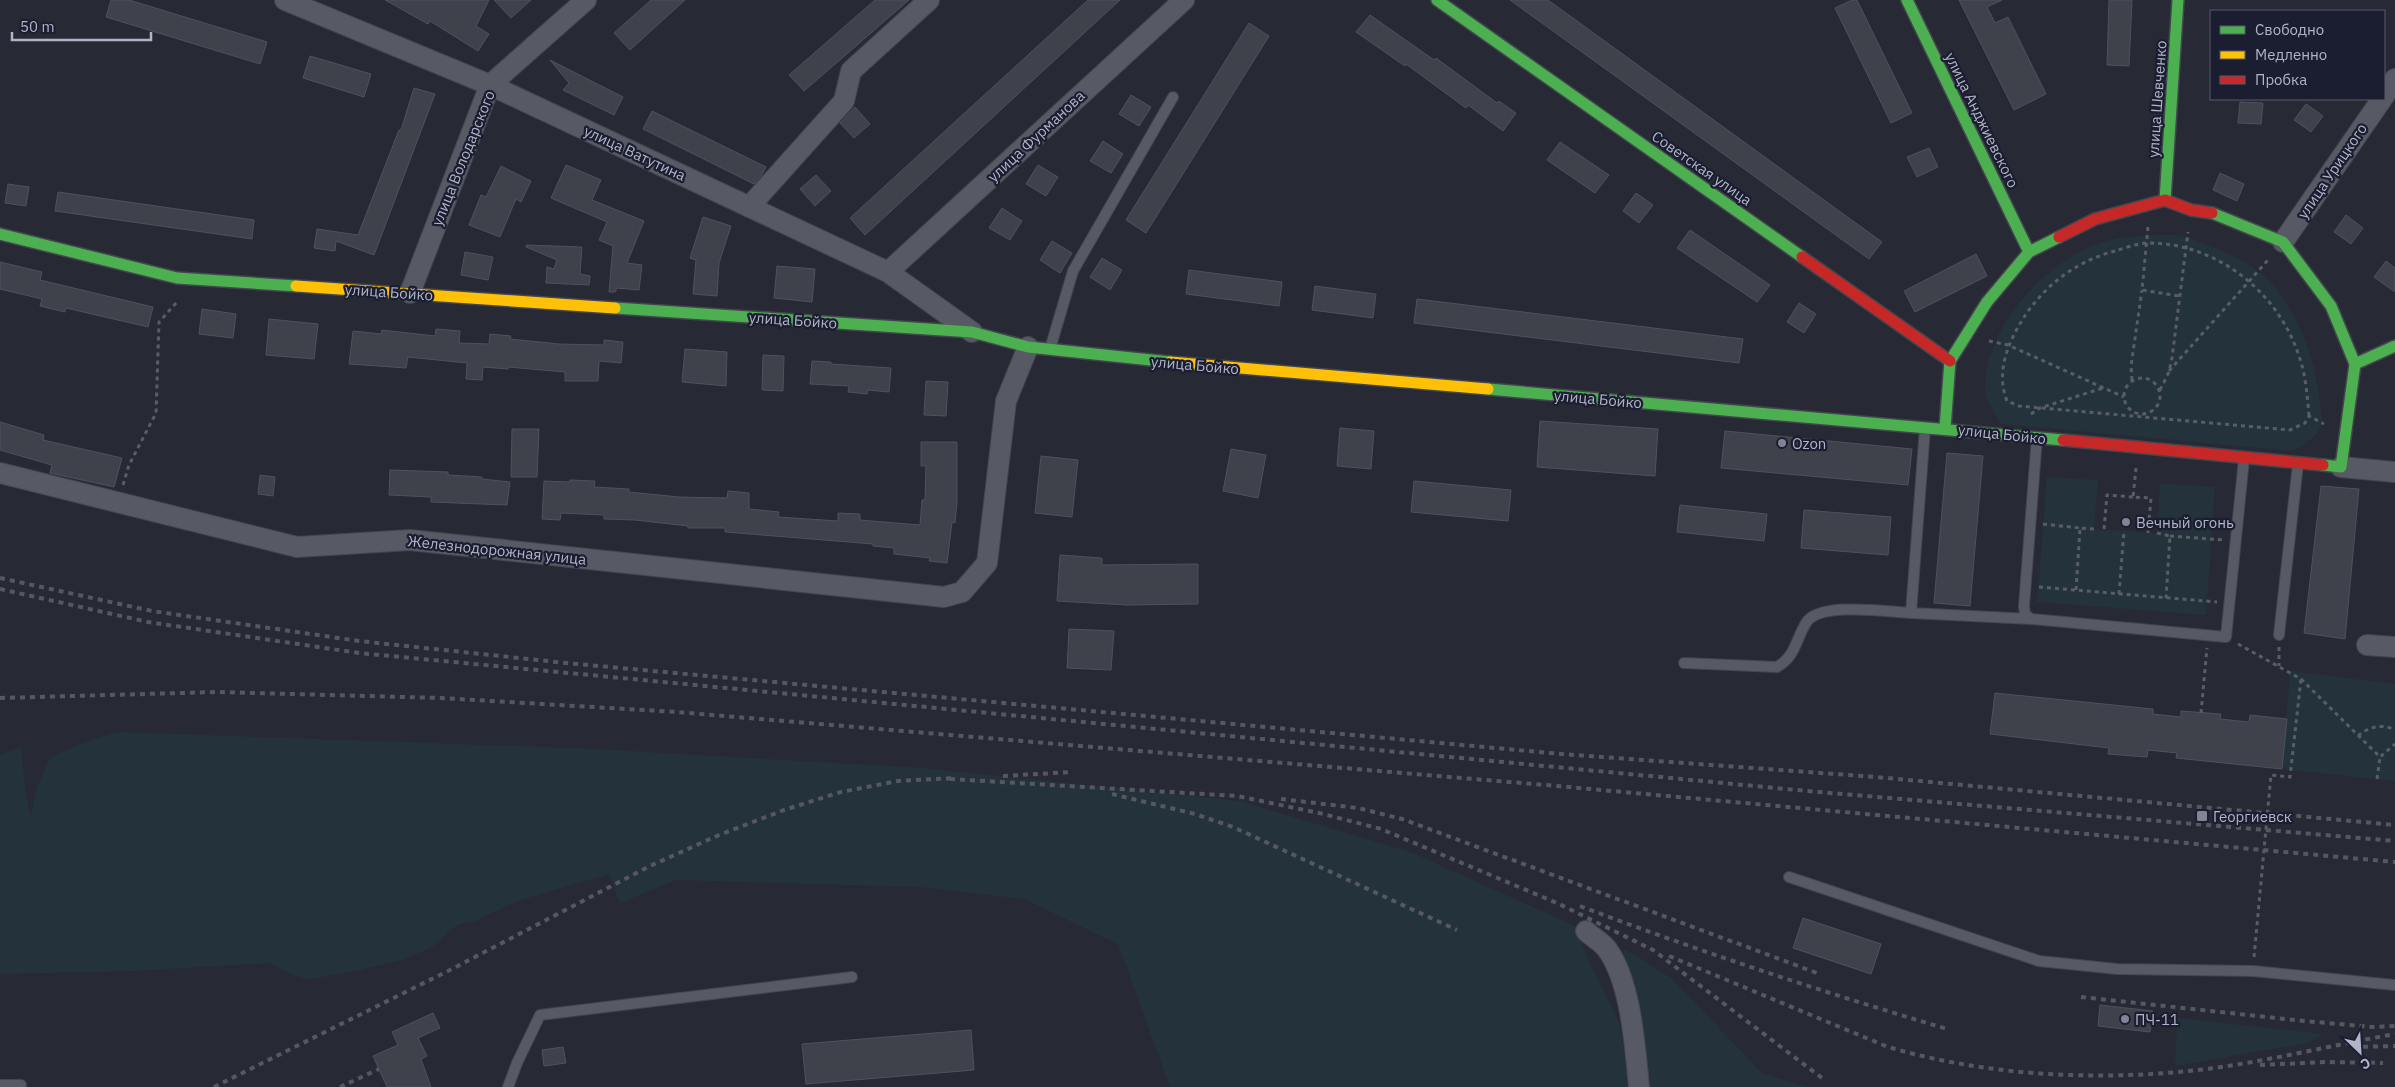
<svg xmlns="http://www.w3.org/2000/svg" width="2395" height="1087" font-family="'IBM Plex Sans',sans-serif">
<rect width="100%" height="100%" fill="#272a35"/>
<!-- green -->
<path fill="#24323b" d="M2180,235C2207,245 2236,254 2259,272C2294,299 2317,361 2320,404C2321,409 2323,418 2322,423C2319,436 2304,445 2293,451L2001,424C1995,415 1986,402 1985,390C1984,328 2042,265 2097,244C2125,234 2151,235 2180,235Z
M2047,477L2098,480L2094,529L2157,533L2160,483L2215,487L2206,615L2037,602Z
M2290,671L2395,684V781L2282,769Z
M117,732L577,748L923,768L1240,801L1413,853L1575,926L1589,961L1619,1022L1631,1087H1170L1118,944L1024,899L919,887L676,880L620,903L609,874L517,901L476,921L457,925L431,948L401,960L356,971L305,980L269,963L135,971L0,974V755L21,747L26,795L31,817L36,790L49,758L83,743Z
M1623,948L1671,978L1762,1073L1808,1087H1644Z
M2177,1018L2324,1034L2307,1043L2175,1066Z"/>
<!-- building -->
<path fill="#3f414b" stroke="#4f515d" d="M111,0H129L267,42L260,64L106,17Z
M385,0H489L476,26L489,34L478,51L430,21L428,24Z
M494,0H531L511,18Z
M651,0H685L630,50L614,33Z
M875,0H909L804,91L789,75Z
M1088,0H1120L865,235L850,218Z
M1510,0H1548L1882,242L1869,259Z
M1852,0H1857L1912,113L1891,123L1835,8Z
M1959,0H2002L1987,7L1995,23L2008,17L2046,94L2014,110Z
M2109,0H2132L2129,66L2107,65Z
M1370,15L1434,60L1436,58L1497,103L1499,101L1516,113L1503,131L1468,105L1466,108L1406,64L1405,66L1356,32Z
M1249,23L1269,36L1146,233L1126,220Z
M310,56L371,74L364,97L303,78Z
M550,60L623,97L614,115L563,90L569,83Z
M414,88L435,94L374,255L336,241L335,251L314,248L317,229L358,235L399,130H401Z
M1131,95L1151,107L1139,126L1119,114Z
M2240,102L2263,103L2261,124L2238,123Z
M2306,104L2323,116L2311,132L2294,120Z
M855,107L870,124L854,138L840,123Z
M652,111L766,167L761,176L754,184L643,129Z
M1103,141L1123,154L1111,173L1090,161Z
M1560,142L1609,175L1595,193L1547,160Z
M1929,148L1938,167L1917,177L1907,157Z
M566,165L601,180L592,200L644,221L627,263L642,265L639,290L617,288L615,292H609L613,246L599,240L607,222L551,198Z
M1038,165L1058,177L1046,196L1026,184Z
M501,166L531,181L521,202L516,199L500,237L469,225L481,195L486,197Z
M2220,173L2244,184L2237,201L2213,190Z
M816,175L831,191L815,206L800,189Z
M8,184L29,187L26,206L5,203Z
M58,192L254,220L252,239L55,211Z
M1636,193L1653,205L1639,223L1623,211Z
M1002,208L1022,221L1010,240L989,228Z
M2346,215L2363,228L2351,244L2334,232Z
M703,217L731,226L719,263L717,296L693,294L696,260L690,258Z
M1690,230L1770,285L1757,302L1677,248Z
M1052,241L1072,253L1060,273L1040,260Z
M526,245L582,247L580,274L590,276L589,285L546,283L547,267L554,269L557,260L526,247Z
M465,252L493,257L488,280L461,275Z
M1976,254L1987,276L1915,312L1904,291Z
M1102,258L1122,270L1110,290L1090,277Z
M2386,261L2395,268V292L2374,277Z
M0,262L42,272L40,280L153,307L148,327L66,308L65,312L40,306L42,299L0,289Z
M777,266L815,269L812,302L774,298Z
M1189,270L1282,282L1279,306L1186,294Z
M1315,286L1376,294L1373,318L1312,310Z
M1417,299L1743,339L1739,363L1414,323Z
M1799,303L1816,314L1804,333L1787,322Z
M202,309L236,314L233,338L199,334Z
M269,319L318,324L314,359L266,355Z
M436,329L460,331L459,343L489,344L490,334L511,336L510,339L559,344L604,345V340L623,342L621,363L599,361L598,381H565V372L508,367V369L483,367L482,380L466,379L467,363L408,357L406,368L349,364L353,331L381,334L382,330L435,336Z
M685,349L727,352L726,386L682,382Z
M763,355L784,356L783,391L762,390Z
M812,361L831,362V364L891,368L889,392L868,390L867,394L848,392L849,386L810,384Z
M926,381L948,382L946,416L924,415Z
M1540,421L1658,429L1655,476L1537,467Z
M0,422L44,435L43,440L122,458L114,487L50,473L52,465L0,450Z
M1340,428L1374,431L1371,469L1337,466Z
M512,429H539L537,477H511Z
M1725,431L1912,449L1908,485L1721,468Z
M921,442H957V503L955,523L952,522L947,563L929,561L930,558L894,554V548L873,546V544L725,532V528H688V526L635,520L604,519V515L561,513L560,520L542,519L544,481L569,482L570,480L595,481L594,487L629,489V492L679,497L727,498L728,491L749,493V509L779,512L778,517L838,521V513L860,514V520L920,525L922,500H925L926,466H921Z
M1231,449L1266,455L1258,498L1223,491Z
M1947,453L1983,456L1970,606L1934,603Z
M1041,456L1078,460L1072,517L1035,513Z
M390,470L448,472V475L482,477V479L510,482L507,505L431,502V497L389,495Z
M260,475L275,477L273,496L258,494Z
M1414,481L1511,490L1508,521L1411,512Z
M2321,486L2359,489L2345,639L2304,633Z
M1680,505L1767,514L1764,541L1677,532Z
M1804,510L1891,517L1888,555L1801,548Z
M1060,555L1102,558V565L1198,564V604L1127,605L1057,601Z
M1069,629L1114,631L1111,670L1067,668Z
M1995,693L2153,709V714L2181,717V711L2221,714L2220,719L2249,722L2250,715L2287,719L2282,769L2176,758L2177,753L2148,750L2147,757L2108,754L2109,748L1990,734Z
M1803,918L1881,944L1871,974L1793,948Z
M2100,1005L2153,1011L2150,1032L2098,1026Z
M433,1013L440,1028L418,1038L427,1056L421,1059L431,1087H387L373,1056L398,1045L392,1032Z
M971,1030L974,1070L806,1084L802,1044Z
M563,1047L566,1063L544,1066L542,1050Z"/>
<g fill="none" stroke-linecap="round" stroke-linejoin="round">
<!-- lane casing -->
<g stroke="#43464e" stroke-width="12">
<path id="lane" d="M1050,349L1073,271L1173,97
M1925,428L1911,613L2031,619
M2037,437L2024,606L2025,614L2031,619L2226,637L2244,459
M2279,635L2298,464
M1684,663L1777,667C1796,656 1795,641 1806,623C1819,601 1888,612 1911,613
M1789,877L2039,961L2117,969L2253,971L2395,985
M0,1085H21
M508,1087L517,1063L540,1015L852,977"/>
</g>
<!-- street casing -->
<g stroke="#43464e" stroke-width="22">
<path id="street" d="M285,0L490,85L888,272L972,332
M2384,96L2395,79
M749,207L844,101L851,71L929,0
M2283,242L2382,99
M888,272L1184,0
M410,293L490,85L586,0
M2341,467L2395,472
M0,473L297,547L410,540L944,597L962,592L987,563L1006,401L1028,347
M2367,645L2395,647
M1586,931C1592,937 1602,942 1607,949C1631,982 1635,1046 1639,1087"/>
</g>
<!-- fast casing -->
<g stroke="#43464e" stroke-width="14">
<path id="fast" d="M1437,0L1802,257
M1907,0L2029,252
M2165,200L2178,0
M2212,213L2283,242L2331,306L2355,364L2341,467L2323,465
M0,234L177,278L296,286
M615,308L972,332L1028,347L1170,362
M2355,364L2395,346
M1488,389L2063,440
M1945,428L1950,361L1987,302L2029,252L2059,237"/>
</g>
<!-- slow casing -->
<g stroke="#43464e" stroke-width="14">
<path id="slow" d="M296,286L615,308
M1170,362L1488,389"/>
</g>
<!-- jam casing -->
<g stroke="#43464e" stroke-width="14">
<path id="jam" d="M2059,237L2095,219L2165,200L2191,210L2212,213
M1802,257L1950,361
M2063,440L2323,465"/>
</g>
<!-- path -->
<path stroke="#595d66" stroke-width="3" stroke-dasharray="4 4" stroke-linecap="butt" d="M2148,227L2142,290L2179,296
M1989,341L2008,345L2124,397
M2169,371L2268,260
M2124 396a18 18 0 1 1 36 0a18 18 0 1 1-36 0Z
M2132,380L2131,366L2142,290
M2160,390L2169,372L2172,358L2188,232
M2031,414L2040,408L2103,388
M2309,416C2307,395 2306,375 2299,356C2278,292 2217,243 2148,243C2138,243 2125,248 2115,251C2073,262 2038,290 2017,329C2005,351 1997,376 2007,401L2019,406L2290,430L2305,423L2309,416L2324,424
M2136,468L2133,497L2151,498L2148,533
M123,485L129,465L156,413L159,322L178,301
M2043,524L2080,528
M2104,529L2107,495L2133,497
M2157,533L2170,536L2166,598
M2170,536L2224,540
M2039,587L2217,602
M2076,590L2080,528L2094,529
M2119,594L2124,531
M2238,644L2301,679L2380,757L2395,744
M2279,647V666
M2201,713L2207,648
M2358,736C2368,727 2382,723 2395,730
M2377,779L2380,757
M2254,957L2271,775L2290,777L2301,679"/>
<!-- lane -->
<use href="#lane" stroke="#575964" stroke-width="10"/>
<!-- street -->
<use href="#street" stroke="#575964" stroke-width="20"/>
<!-- fast -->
<use href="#fast" stroke="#4caf50" stroke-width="11"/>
<!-- slow -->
<use href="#slow" stroke="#ffc107" stroke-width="11"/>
<!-- jam -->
<use href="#jam" stroke="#c62828" stroke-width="11"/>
<!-- rail -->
<path stroke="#565861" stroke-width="4" stroke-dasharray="5 5" stroke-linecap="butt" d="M0,578L152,611L359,641L566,663L1561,754L1876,777L2395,825
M0,589L148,622L359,653L1807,791L2395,841
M0,698L217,692L441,698L677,712L1557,786L2395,862
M1003,776L1072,772
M950,779L1237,796L1319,813L1381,829L1557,903L1653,950L1822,1078
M1112,794L1195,814L1233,827L1457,930
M1281,799L1358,808L1402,819L1817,973
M1580,906C1701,952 1823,992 1947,1029
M1669,956L1888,1047C1984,1075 2089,1081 2189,1071C2258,1064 2327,1046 2395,1034
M2081,997L2304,1021L2373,1027L2395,1026
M2353,1047L2395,1046
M2260,1065L2326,1062L2383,1063
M214,1087L448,971L650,866L719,835L784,810L841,792L898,781L956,778
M340,1087L379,1069"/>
</g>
<!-- markers -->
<g fill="#808494" stroke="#1b1e30" stroke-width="2">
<circle cx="1782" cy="443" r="5"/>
<circle cx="2126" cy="522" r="5"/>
<rect x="2196" y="810" width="12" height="12" rx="2.5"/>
<circle cx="2125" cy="1019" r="5"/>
</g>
<g text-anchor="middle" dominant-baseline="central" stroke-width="4.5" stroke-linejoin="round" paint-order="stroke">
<!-- street labels -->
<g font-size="15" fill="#b0b4c7" stroke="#1b1e30">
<text transform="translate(2157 99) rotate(-86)">улица Шевченко</text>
<text transform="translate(1982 120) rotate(64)">улица Анджиевского</text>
<text transform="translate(1036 136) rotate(-43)">улица Фурманова</text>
<text transform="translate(635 153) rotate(25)">улица Ватутина</text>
<text transform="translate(463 158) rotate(-68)">улица Володарского</text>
<text transform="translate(1702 168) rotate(35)">Советская улица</text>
<text transform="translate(2332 171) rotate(-56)">улица Урицкого</text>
<text transform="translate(389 292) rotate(4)">улица Бойко</text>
<text transform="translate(793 320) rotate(4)">улица Бойко</text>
<text transform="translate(1195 365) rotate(5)">улица Бойко</text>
<text transform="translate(1598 399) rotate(5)">улица Бойко</text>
<text transform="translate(2002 434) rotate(6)">улица Бойко</text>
<text transform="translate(497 550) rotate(6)">Железнодорожная улица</text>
</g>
<!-- poi labels -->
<g font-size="15" fill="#b0b4c7" stroke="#1b1e30" text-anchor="start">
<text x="1792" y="443">Ozon</text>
<text x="2136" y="522">Вечный огонь</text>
<text x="2213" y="816">Георгиевск</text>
<text x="2135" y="1019">ПЧ-11</text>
</g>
</g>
<!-- legend -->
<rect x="2210" y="10" width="175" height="90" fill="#1b1e30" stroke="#575a6c"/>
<rect x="2220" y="26" width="25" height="8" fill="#4caf50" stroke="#575a6c"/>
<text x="2255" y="35" font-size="15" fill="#b0b4c7">Свободно</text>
<rect x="2220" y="51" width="25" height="8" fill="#ffc107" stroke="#575a6c"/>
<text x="2255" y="60" font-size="15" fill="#b0b4c7">Медленно</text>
<rect x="2220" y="76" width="25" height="8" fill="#c62828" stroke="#575a6c"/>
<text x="2255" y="85" font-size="15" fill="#b0b4c7">Пробка</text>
<!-- north arrow -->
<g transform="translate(2360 1052) rotate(155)" stroke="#1b1e30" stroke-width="4" paint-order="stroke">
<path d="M0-4L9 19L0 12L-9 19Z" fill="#b0b4c7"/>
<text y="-8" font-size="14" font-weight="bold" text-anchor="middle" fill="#b0b4c7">С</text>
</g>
<!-- scale -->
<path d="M12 32v8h139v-8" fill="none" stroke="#b0b4c7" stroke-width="2.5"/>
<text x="20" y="32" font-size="15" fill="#b0b4c7" stroke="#1b1e30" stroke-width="4" paint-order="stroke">50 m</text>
</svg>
